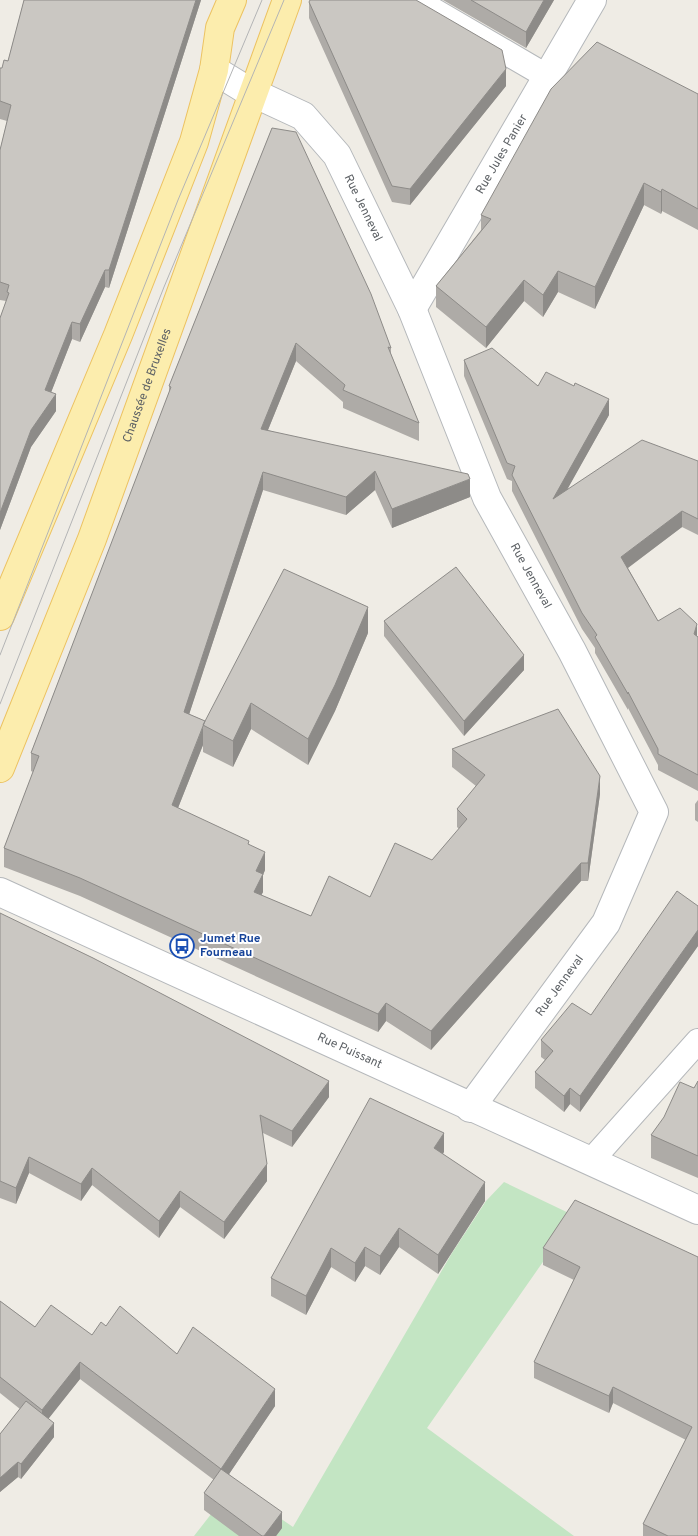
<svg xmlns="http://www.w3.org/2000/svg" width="698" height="1536" font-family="Overpass,sans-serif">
<rect width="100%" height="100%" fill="#efece5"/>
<!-- green -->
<path fill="#c3e5c3" d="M504,1182L575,1216L427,1428L574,1536H194L233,1486L293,1527L452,1253L486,1201Z"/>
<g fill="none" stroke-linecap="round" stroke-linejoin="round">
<!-- service casing -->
<g stroke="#b5b8bb" stroke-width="26">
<path id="service" d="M416,0L548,77
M590,1162L698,1041"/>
</g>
<!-- minor casing -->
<g stroke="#b5b8bb" stroke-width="30">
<g id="minor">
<path id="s1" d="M214,70L245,89L303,116L337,155L412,309L487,498L572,651L654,812L606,923L470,1108"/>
<path id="s2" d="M412,309L592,0"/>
<path id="s3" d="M0,892L698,1210"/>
</g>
</g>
<!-- primary casing -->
<g stroke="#ecc261" stroke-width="30">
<g id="primary">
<path d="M0,616L118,335L194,142L214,70L220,28L232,0"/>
<path id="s4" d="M0,768L92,539L287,0"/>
</g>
</g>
<!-- service -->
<use href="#service" stroke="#fff" stroke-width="24"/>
<!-- minor -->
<use href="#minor" stroke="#fff" stroke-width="28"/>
<!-- primary -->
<use href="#primary" stroke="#fcedad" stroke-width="28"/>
<!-- tram -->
<path stroke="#b3b4b5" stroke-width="1" d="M0,655L178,200L262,0
M0,704L164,287L284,0"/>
</g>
<!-- wall -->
<path fill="#aeaba7" d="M24,0H201L109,288L105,287L80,342L72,339L51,392L56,411L31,447L0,530V318L6,301L0,300V150L7,121L0,119V68H2L8,61Z
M443,0H554L526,48Z
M309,2L506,86L410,205L392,202L309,18Z
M698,94V230L662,211L661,214L644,205L595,309L558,292L543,317L524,301L486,348L436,307V286L481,230V215Z
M272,128L391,348V354L419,423V441L343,408V402L296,361L268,430L470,497L392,528L375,490L346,515L263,490L189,714L205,721L368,633L335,711L308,765L251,729L233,767L203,752V745L178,808L249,844L265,870L263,875V892L261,895L311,916L370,897L432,860L459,829L457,827V809L476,786L452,767V749L600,794L588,881H581L431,1050L386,1021L378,1032L80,896L4,867V848L33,772L31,771V753L169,393V386Z
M464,360L538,386L609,415L567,489L698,461V535L682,527L628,568L658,621L698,637V791L658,770V765L628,708V710L595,653V648L582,629L512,491V481L507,479L464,376Z
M384,621L524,670L464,736L384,636Z
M698,800V822L695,820V804Z
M698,906V946L580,1112L570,1104L564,1112L535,1088V1072L545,1060L541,1057V1040L591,1015Z
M0,913L329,1097L292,1147L263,1133L267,1181L224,1239L180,1207L159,1238L92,1185L81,1201L29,1173L16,1204L0,1198Z
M698,1081V1178L651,1158V1135L694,1088Z
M444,1152L443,1154L485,1201L438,1274L399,1247L380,1275L365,1266L355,1282L331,1267L306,1315L271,1296V1278Z
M543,1248L698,1257V1536H643V1524L686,1440L613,1403L609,1413L534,1378V1362L574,1280L543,1265Z
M0,1301L35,1327L92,1335L106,1326L177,1354L275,1406L229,1474L282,1528L276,1536H239L204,1510V1493L214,1480L80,1379L48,1418L54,1437L21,1479L18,1477L0,1492V1434L20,1409L0,1393Z"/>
<!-- shaded-wall -->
<path fill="#8d8b88" d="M196,0H201L109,288V270Z
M544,0H554L526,48V32Z
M506,69V86L410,205V189Z
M644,183V205L595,309V287Z
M662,189V211L661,214V192Z
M105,270V287L80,342V324Z
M558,271V292L543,317V295Z
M524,280V301L486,348V327Z
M72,322V339L45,408V390Z
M296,343V361L261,447V429Z
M56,394V411L31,447L0,530V513L31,430Z
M609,399V415L553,515V499Z
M375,471V490L346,515V497Z
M263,472V490L184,730V712Z
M470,479V497L392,528V509Z
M682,511V527L621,573V557Z
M368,607V633L335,711L308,765V739Z
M697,624V640L694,634Z
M524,655V670L464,736V721Z
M251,703V729L233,767V741Z
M203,727V745L172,823V805Z
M600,776V794L588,881V863Z
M265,852V870L263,875V892L254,910V892L256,871Z
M581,863V881L431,1050V1031Z
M698,930V946L580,1112V1096Z
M386,1003V1021L378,1032V1014Z
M329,1081V1097L292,1147V1131Z
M570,1088V1104L564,1112V1096Z
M444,1133V1152L434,1167V1148Z
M29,1157V1173L16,1204V1188Z
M267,1164V1181L224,1239V1222Z
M92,1168V1185L81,1201V1184Z
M485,1182V1201L438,1274V1255Z
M180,1191V1207L159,1238V1221Z
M399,1228V1247L380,1275V1256Z
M365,1247V1266L355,1282V1263Z
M331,1248V1267L306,1315V1296Z
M80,1362V1379L42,1427V1410Z
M613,1387V1403L609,1413V1396Z
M275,1389V1406L221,1486V1469Z
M54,1423V1437L21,1479V1464Z
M18,1462V1477L0,1492V1478Z
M282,1512V1528L276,1536H264Z"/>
<!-- building -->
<path fill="#cac7c2" stroke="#8d8b88" d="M24,0H196L109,270H105L80,324L72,322L45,390L56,394L31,430L0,513V318L9,293L7,292L9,285L0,282V150L11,105L0,101V68H2L4,60L8,61Z
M310,0H416L502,50L506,69L410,189L392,186L309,2Z
M471,0H544L526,32Z
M597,42L698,94V209L662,189L661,192L644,183L595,287L558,271L543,295L524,280L486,327L436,286L491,219L481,215L551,89Z
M272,128L296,132L371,294L391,348L388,347L419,423L343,390L345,385L296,343L261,429L468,474L470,479L392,509L375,471L346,497L263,472L184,712L205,721L172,805L249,841L248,844L265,852L256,871L263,874L254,892L311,916L329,876L370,897L395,843L432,860L467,819L457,809L485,775L452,749L558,709L600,776L588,863H581L431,1031L386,1003L378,1014L80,878L4,848L39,756L31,753L171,387L169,386Z
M492,348L538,386L546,372L574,386L575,383L609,399L553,499L642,440L698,461V519L682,511L621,557L658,621L680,608L697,624L694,634L698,637V775L658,754V749L628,692V694L595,637L597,635L582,613L512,475L515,466L507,463L464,360Z
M456,567L524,655L464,721L384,621Z
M284,569L368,607L335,685L308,739L251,703L233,741L203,725Z
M677,891L698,906V930L580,1096L570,1088L564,1096L535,1072L553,1051L541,1040L572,1003L591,1015Z
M0,913L93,958L329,1081L292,1131L260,1115L267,1164L224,1222L180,1191L159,1221L92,1168L81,1184L29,1157L16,1188L0,1181Z
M698,1081V1156L651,1135L664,1117L680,1082L694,1088Z
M370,1098L444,1133L434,1148L485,1182L438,1255L399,1228L380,1256L365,1247L355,1263L331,1248L306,1296L271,1278Z
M575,1200L698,1257V1536H668L643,1524L692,1427L613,1387L609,1396L534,1362L580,1267L543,1248Z
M0,1301L35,1327L51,1305L92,1335L101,1322L106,1326L120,1306L177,1354L193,1327L275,1389L221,1469L282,1512L264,1536H262L204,1493L221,1469L80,1362L42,1410L0,1377Z
M26,1401L54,1423L21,1464L18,1462L0,1478V1434Z"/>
<!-- icons -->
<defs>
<g id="bus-ring" transform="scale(1.25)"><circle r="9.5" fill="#fff" stroke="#1a4fb4" stroke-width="1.5"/><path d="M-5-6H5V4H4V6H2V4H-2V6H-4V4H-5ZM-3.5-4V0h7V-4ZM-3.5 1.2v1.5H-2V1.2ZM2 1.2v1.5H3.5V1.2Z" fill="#1a4fb4"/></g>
</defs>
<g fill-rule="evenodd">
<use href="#bus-ring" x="182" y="946"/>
</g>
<g text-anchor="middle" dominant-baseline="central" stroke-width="4" stroke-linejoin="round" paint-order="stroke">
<!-- street labels -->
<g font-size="12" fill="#5d6165" stroke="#fff">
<text stroke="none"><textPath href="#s2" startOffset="179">Rue Jules Panier</textPath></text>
<text stroke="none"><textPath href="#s1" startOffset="211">Rue Jenneval</textPath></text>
<text stroke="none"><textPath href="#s4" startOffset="410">Chaussée de Bruxelles</textPath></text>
<text stroke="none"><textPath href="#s1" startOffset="616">Rue Jenneval</textPath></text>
<text transform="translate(560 986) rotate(-54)">Rue Jenneval</text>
<text stroke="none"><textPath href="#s3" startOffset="384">Rue Puissant</textPath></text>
</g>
<!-- transit labels -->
<g font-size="12" font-weight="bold" fill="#164399" stroke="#fff" text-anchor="start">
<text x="200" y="939">Jumet Rue<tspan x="200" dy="14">Fourneau</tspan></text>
</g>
</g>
</svg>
